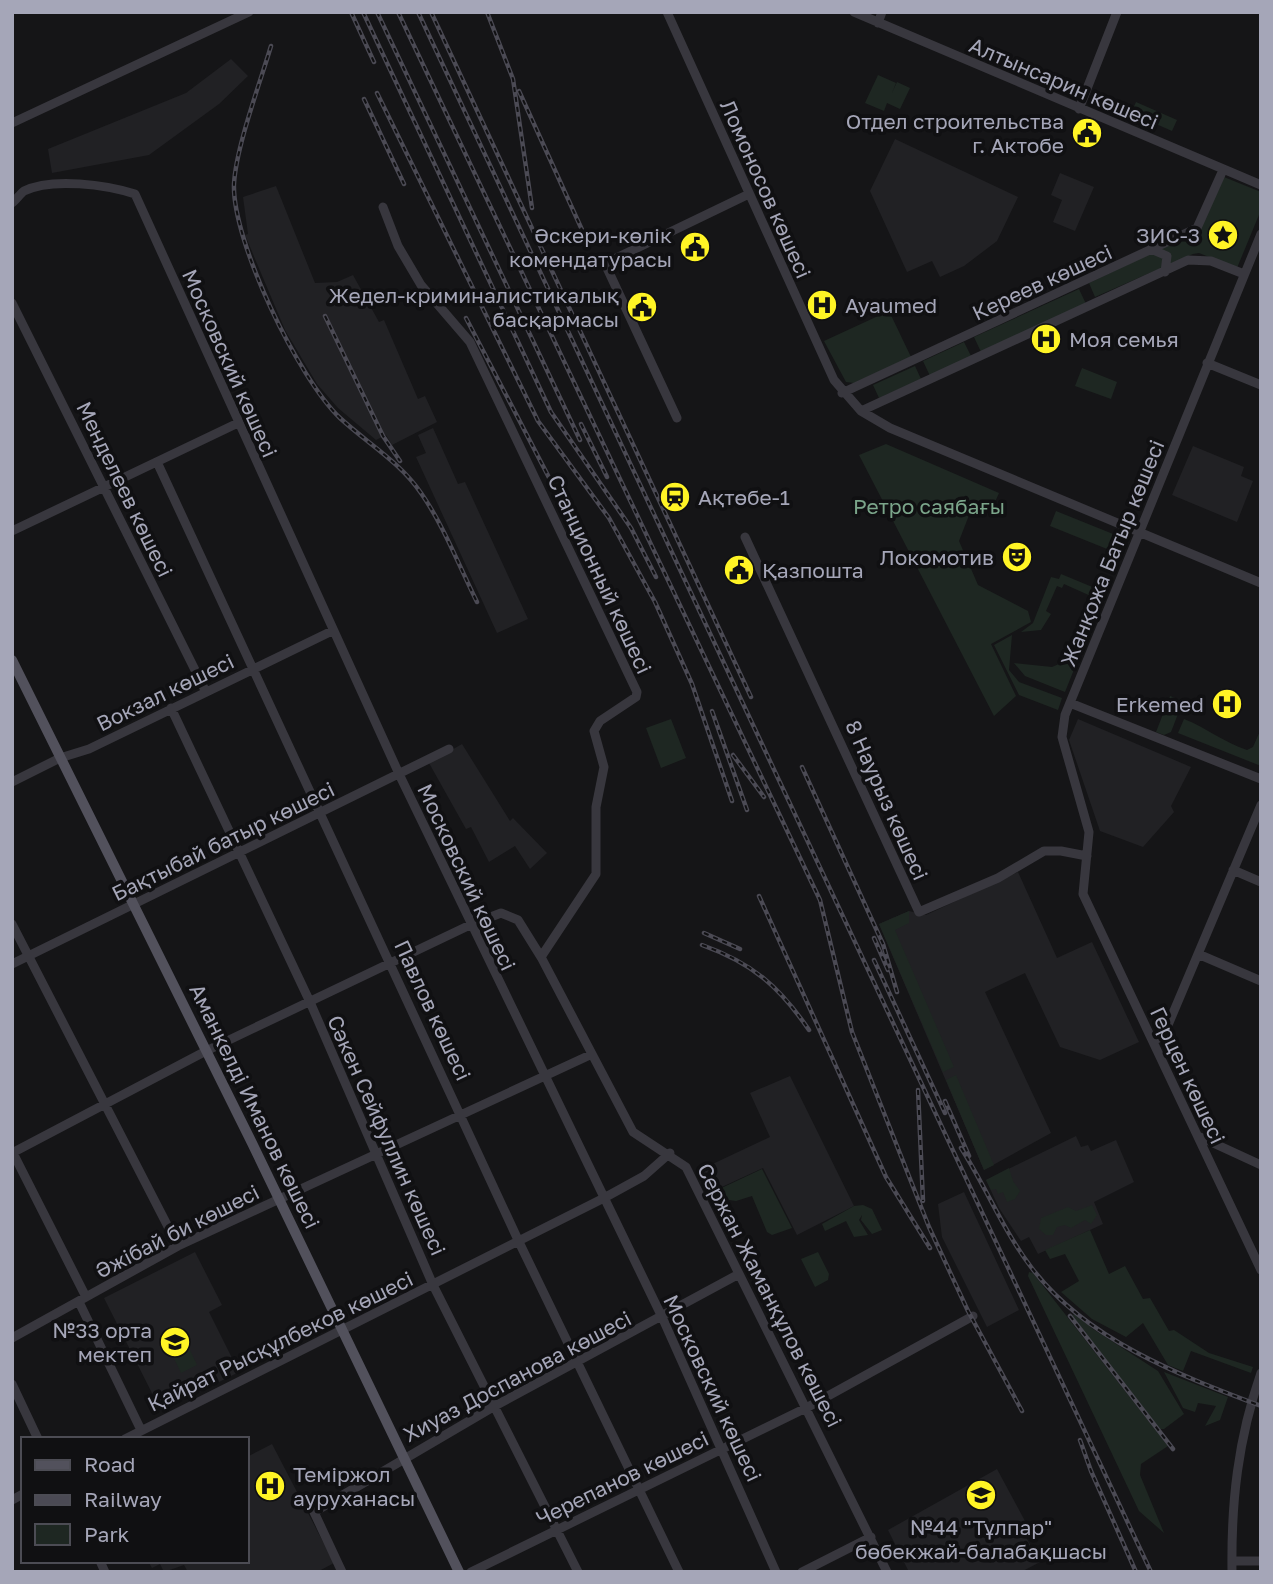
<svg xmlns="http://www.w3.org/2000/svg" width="1273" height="1584" font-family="'Golos Text',sans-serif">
<rect width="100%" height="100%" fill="#151517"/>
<!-- built -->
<path fill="#212124" d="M231,59L248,76L219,104L149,155L52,173L48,149L186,93Z
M895,139L1018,197L997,241L964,266L940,277L932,261L907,272L870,191Z
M1060,173L1094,187L1075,231L1053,222L1062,200L1051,195Z
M276,186L315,283L337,282L353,275L379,322L384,320L418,399L425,396L437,422L392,445L386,435L376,440L338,408L317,384L285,330L245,235L248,234L243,197Z
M433,428L458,484L465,482L528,619L497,633L416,457L426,453L418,435Z
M1193,446L1244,467L1241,476L1253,481L1237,522L1172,495Z
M1078,719L1191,767L1171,806L1174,812L1143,847L1100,831L1069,740Z
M462,744L510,821L513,818L547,853L530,869L515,846L489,862L471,827L466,829L429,763Z
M1018,872L1057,958L1092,942L1139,1042L1100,1060L1060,1047L1025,973L985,992L1051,1133L984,1170L879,924L909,911L926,915Z
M790,1076L854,1206L797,1235L763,1168L711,1192L702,1169L770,1137L750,1093Z
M1076,1136L1081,1147L1088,1145L1091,1151L1116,1140L1134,1182L1094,1202L1103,1224L1038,1254L1029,1237L1021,1241L999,1208L986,1180Z
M964,1192L1019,1310L987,1327L942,1237L938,1204Z
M195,1252L222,1305L209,1312L239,1372L161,1411L104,1298Z
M272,1444L334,1563L317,1572H188L184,1565L164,1572L160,1564L152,1568L148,1561H247V1457Z
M997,1469L1025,1521L1019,1525L1040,1562L1021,1572H909L888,1530Z"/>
<!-- green -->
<path fill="#1e2722" d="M878,75L896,83L892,93L897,82L910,88L900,109L887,103L884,111L865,103Z
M1136,102L1177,120L1172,131L1131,113Z
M1224,177L1261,192V210L1237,268L1199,253L1193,254L1095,297L1089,283L1200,230Z
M1079,289L1086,304L981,352L974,337Z
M889,311L911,357L854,383L846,382L824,341Z
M964,342L971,356L930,376L923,361Z
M915,366L921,379L879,398L873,385Z
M1082,368L1117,382L1111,399L1075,386Z
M886,444L999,493L995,502L973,505L959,541L978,585L1028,611L1031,622L991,644L1016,696L994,716L859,455Z
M1056,511L1123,538L1117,553L1050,526Z
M1061,574L1102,591L1094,611L1089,606L1093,597L1064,584L1062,588L1057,586L1046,611L1051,614L1041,630L1021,632L1033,623L1051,577L1059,579Z
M1012,635L1009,670L1019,682L1062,698L1058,710L1019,695L994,645Z
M1071,648L1081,652L1065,692L1025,676L1014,663L1052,667L1066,661Z
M1170,696L1183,701L1171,732L1164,735L1156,732Z
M671,719L686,758L661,768L646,728Z
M1184,719C1207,728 1223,742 1247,750L1253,747L1261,729V766L1178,733Z
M909,911V923L895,930L954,1067L943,1072L879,924Z
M956,1075L994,1165L984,1170L946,1080Z
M1009,1168L1013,1181L1020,1191L1015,1199L1007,1202L1003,1192L998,1194L996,1189L991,1190L986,1180Z
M762,1169L792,1228L772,1235L767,1232L752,1196L736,1201L716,1198L713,1192Z
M863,1205L872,1209L882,1230L872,1234L861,1220L862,1215L859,1220L868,1235L854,1237L846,1221L825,1231L822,1224L854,1206Z
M1092,1205L1097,1215L1091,1224L1085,1220L1071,1228L1065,1225L1057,1227L1053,1235H1046L1039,1229L1041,1218L1068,1207L1076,1211Z
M1090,1230L1109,1274L1125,1266L1143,1299L1150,1298L1169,1331L1174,1330L1209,1353L1253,1367L1251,1373L1191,1351L1183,1371L1168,1365L1143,1323L1126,1337L1092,1319L1061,1292L1079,1281L1065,1254L1050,1259L1045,1250Z
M818,1252L829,1274L828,1280L815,1287L801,1259Z
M1029,1272L1033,1273L1168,1446L1141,1464L1140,1475L1164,1533L1139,1511L1028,1276Z
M1076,1314L1093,1329L1158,1371L1184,1414L1164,1429H1160L1071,1315Z
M183,1335L197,1365L181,1373L167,1343Z
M1164,1372L1228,1397L1220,1420L1205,1426L1216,1406L1198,1403L1195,1412L1183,1408Z"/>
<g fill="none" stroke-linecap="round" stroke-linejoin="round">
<!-- minor -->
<path stroke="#38373e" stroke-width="9" d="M667,12L834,380L861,411L890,428L1261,583
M854,12L1261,185
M878,23L882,12
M1079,109L1117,12
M12,123L249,12
M12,203C16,200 20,194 24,191C52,177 107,185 135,194L400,776L662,1317L776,1572
M383,207L398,246L421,285L470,342L637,692L636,697L600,721L594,731L604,767L596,807V874L541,957
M1261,234L1065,715L1062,737L1089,832L1083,894L1261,1270
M1151,249L1167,256L1165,272
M12,303L205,690
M1207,363L1261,385
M842,393L1197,228L1223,170
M861,411L1188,260L1211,261L1244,274
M677,418L607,268L608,262L749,194
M157,462L519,1242L679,1572
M12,531L238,423
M745,537L919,912L998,878L1044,851H1061L1087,856
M1070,703L1261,779
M171,708L310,1002L433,1285L578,1572
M12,782L60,758L89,749L332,631
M1233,870L1261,882
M12,924L178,1246
M1198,954L1261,981
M12,964L449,749
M1153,1041L1160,1037L1168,1025L1261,805
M1198,1136L1261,1165
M12,1151L86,1297
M12,1153L206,1051L470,925L501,913L518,920L541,957L633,1132L686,1167L887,1572
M79,1302L141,1430
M12,1338L178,1246L590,1055
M12,1384L38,1439
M125,1439L604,1198L644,1176L670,1153
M12,1500L23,1494
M100,1561L105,1572
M1232,1561H1261
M342,1572L314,1512L493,1407L739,1274
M471,1572L808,1407L973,1316
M802,1572L871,1537
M1232,1572C1231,1502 1238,1439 1261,1373"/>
<!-- major -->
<path stroke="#52515c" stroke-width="10" d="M12,660L252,1143L459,1572"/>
<!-- rail casing -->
<g stroke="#4b4a54" stroke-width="4.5">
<path id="rail" d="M351,12L374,62
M363,12L551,412L631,528L656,577
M377,12L580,440
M398,12L820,900L852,1032L929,1227L968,1311L1022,1411
M418,12L1151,1572
M431,12L751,697
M487,12L513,79L532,208
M271,46C260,83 236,147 234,184C232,241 298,378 340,418C367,443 400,462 421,493C444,526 459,566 477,602
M519,91L583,232
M377,93L538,421L609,518L655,602L692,684L732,801
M364,99L404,184
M325,316L383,436L400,461
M466,318L608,591
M581,424L607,477
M712,711L747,810
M733,755L764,797
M802,767L883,944L897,992
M759,896L886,1177L930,1248
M704,933L740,949
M874,938L888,970
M702,945C752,963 779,986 809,1030
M874,960L945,1113
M918,1090L923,1201
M945,1101L969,1156
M961,1148C986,1187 1003,1230 1031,1267C1086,1340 1179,1375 1261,1406
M1070,1316L1173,1449
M1080,1440L1091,1471L1136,1572"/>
</g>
<!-- rail -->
<use href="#rail" stroke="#101012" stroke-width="2" stroke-dasharray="5" stroke-linecap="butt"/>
</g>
<!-- icons -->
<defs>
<g id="civic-disc" transform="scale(1.575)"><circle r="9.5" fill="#fff425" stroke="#101012"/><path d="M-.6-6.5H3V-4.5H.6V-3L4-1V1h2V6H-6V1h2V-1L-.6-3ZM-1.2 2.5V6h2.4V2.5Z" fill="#111"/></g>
<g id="sight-disc" transform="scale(1.575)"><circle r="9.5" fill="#fff425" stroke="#101012"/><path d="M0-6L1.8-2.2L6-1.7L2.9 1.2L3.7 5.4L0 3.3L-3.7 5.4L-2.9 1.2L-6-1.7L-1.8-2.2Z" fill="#111"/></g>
<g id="hospital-disc" transform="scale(1.575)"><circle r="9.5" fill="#fff425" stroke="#101012"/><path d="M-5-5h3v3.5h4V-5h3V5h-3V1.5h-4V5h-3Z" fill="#111"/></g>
<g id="station-disc" transform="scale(1.575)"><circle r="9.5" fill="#fff425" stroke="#101012"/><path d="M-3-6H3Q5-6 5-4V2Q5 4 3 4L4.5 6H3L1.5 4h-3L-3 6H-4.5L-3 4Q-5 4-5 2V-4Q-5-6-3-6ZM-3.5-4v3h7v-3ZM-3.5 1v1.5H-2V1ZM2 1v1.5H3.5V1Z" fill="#111"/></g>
<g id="theatre-disc" transform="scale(1.575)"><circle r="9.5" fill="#fff425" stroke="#101012"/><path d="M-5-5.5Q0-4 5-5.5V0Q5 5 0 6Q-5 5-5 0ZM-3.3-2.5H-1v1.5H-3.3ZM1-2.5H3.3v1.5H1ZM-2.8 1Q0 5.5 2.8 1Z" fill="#111"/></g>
<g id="school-disc" transform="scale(1.575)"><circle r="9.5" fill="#fff425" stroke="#101012"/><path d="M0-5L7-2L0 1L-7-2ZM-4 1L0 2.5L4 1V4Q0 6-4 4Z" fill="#111"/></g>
</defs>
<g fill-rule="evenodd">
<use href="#civic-disc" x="1087" y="133"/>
<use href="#sight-disc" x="1223" y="235"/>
<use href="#civic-disc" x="695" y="247"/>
<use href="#hospital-disc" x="822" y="305"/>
<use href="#civic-disc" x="642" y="307"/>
<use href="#hospital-disc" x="1046" y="339"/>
<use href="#station-disc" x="675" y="497"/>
<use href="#theatre-disc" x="1017" y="557"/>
<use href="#civic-disc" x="739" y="570"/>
<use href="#hospital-disc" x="1227" y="704"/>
<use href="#school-disc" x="175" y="1342"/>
<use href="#hospital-disc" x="270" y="1486"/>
<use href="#school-disc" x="981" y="1495"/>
</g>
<g text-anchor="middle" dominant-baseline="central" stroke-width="7" stroke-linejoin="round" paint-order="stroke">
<!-- street labels -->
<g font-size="21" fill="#a5a6b8" stroke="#101012">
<text transform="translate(1064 83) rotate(23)">Алтынсарин көшесі</text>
<text transform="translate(766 189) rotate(66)">Ломоносов көшесі</text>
<text transform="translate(1042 282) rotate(-25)">Кереев көшесі</text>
<text transform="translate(230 363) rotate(66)">Московский көшесі</text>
<text transform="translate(125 489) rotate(64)">Менделеев көшесі</text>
<text transform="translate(1112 553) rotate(-68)">Жанқожа Батыр көшесі</text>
<text transform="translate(600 574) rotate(65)">Станционный көшесі</text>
<text transform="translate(165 692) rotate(-26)">Вокзал көшесі</text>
<text transform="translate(887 800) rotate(66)">8 Наурыз көшесі</text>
<text transform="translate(223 841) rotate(-26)">Бақтыбай батыр көшесі</text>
<text transform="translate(467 877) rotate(65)">Московский көшесі</text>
<text transform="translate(433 1010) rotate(65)">Павлов көшесі</text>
<text transform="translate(1188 1075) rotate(65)">Герцен көшесі</text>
<text transform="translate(255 1106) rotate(64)">Аманкелді Иманов көшесі</text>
<text transform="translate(387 1135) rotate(66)">Сәкен Сейфуллин көшесі</text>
<text transform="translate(177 1231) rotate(-27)">Әжібай би көшесі</text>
<text transform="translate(770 1295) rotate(63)">Сержан Жаманқұлов көшесі</text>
<text transform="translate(280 1341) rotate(-26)">Қайрат Рысқұлбеков көшесі</text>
<text transform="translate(517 1376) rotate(-28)">Хиуаз Доспанова көшесі</text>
<text transform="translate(713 1388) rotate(65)">Московский көшесі</text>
<text transform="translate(622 1478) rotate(-26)">Черепанов көшесі</text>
</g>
<!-- poi labels -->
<g font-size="21" fill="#a5a6b8" stroke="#101012" text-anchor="end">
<text x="1064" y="121">Отдел строительства<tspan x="1064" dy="24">г. Актобе</tspan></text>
<text x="672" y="235">Әскери-көлік<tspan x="672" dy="24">комендатурасы</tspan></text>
<text x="1200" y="235">ЗИС-3</text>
<text x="619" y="295">Жедел-криминалистикалық<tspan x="619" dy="24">басқармасы</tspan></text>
<text x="845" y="305" text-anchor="start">Ayaumed</text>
<text x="1069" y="339" text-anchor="start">Моя семья</text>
<text x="698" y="497" text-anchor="start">Ақтөбе-1</text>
<text x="994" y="557">Локомотив</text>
<text x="762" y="570" text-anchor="start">Қазпошта</text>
<text x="1204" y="704">Erkemed</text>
<text x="152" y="1330">№33 орта<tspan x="152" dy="24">мектеп</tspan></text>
<text x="293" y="1474" text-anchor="start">Теміржол<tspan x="293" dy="24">ауруханасы</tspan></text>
<text x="981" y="1527" text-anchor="middle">№44 "Тұлпар"<tspan x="981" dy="24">бөбекжай-балабақшасы</tspan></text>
</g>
<!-- park labels -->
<g font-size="21" fill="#7ba58a" stroke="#101012">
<text x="929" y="506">Ретро саябағы</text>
</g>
</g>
<!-- border -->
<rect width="1273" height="1584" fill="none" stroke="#a5a6b8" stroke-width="28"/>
<!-- legend -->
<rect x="21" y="1437" width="228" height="126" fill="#101012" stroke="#4c4c54" stroke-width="2"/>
<rect x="35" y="1460" width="35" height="10" fill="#52515c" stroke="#4c4c54" stroke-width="2"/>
<text x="84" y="1472" font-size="21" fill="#a5a6b8">Road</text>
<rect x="35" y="1495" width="35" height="10" fill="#4b4a54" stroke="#4c4c54" stroke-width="2"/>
<text x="84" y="1507" font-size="21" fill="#a5a6b8">Railway</text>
<rect x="35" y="1524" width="35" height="21" fill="#1e2722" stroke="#4c4c54" stroke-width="2"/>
<text x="84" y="1542" font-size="21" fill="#a5a6b8">Park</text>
</svg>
